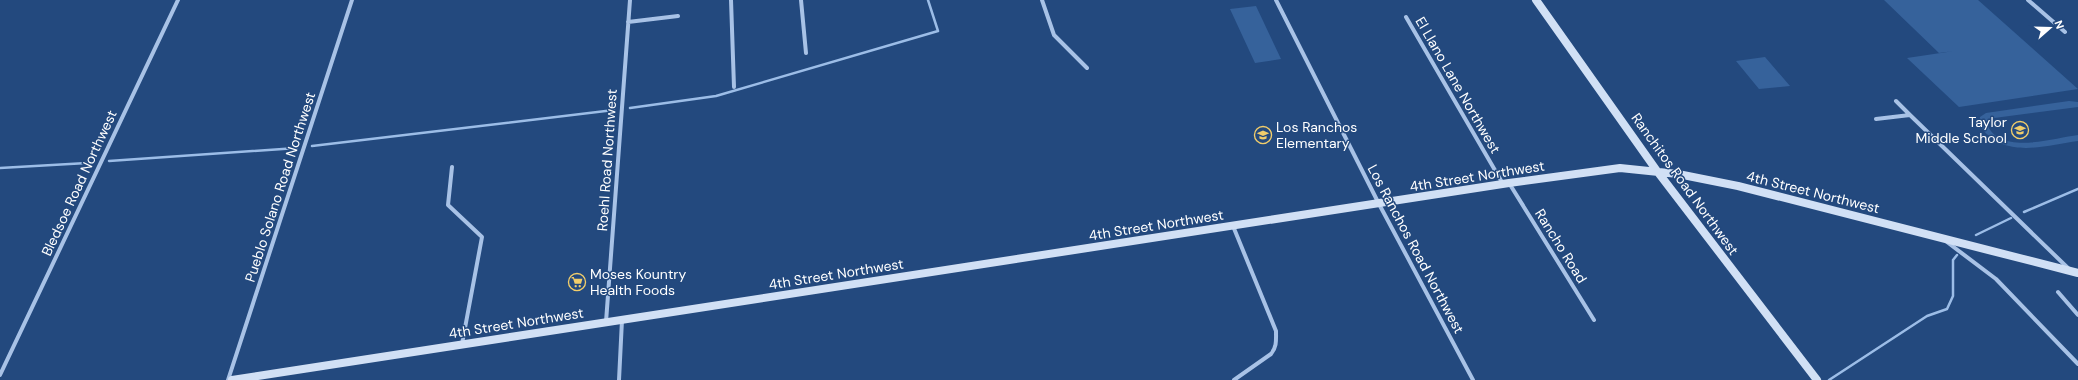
<svg xmlns="http://www.w3.org/2000/svg" width="2078" height="380" font-family="'DM Sans',sans-serif">
<rect width="100%" height="100%" fill="#23497e"/>
<!-- green -->
<path fill="#36629b" d="M1884,0H1978L2078,89L1959,107L1907,58L1954,51L1939,53Z
M1256,6L1281,59L1255,63L1230,9Z
M1765,57L1790,86L1759,89L1736,61Z
M2069,101L2078,102V107L1994,118L1988,121L1987,124C1999,156 2053,138 2078,135V141C2044,146 2001,160 1979,124L1980,117L1986,113Z"/>
<g fill="none" stroke-linecap="round" stroke-linejoin="round">
<!-- stream -->
<path stroke="#9cbde7" stroke-width="2.5" d="M630,108L716,96L938,31L928,0
M312,146L614,110
M109,161L297,148
M0,168L87,163
M2024,212L2078,189
M1976,235L2011,218
M1829,380L1927,316L1947,309L1953,296V260L1957,255"/>
<!-- street -->
<path stroke="#a8c2e6" stroke-width="4" d="M731,0L734,87
M801,0L806,53
M1042,0L1054,35L1087,68
M1276,0L1379,204L1473,380
M2028,0L2065,32
M1406,17L1503,184
M628,22L678,16
M1896,101L1910,115
M1876,119L1910,115L2070,270
M452,167L448,205L482,237L462,344
M1509,183L1594,320
M1233,226L1276,331C1276,340 1277,347 1271,354L1234,380
M1947,242L1996,279L2078,364
M2058,292L2078,315
M606,322L630,0
M0,375L178,0
M228,380L352,0
M619,380L622,320"/>
<!-- secondary -->
<path stroke="#d1e0f5" stroke-width="8" d="M1536,0L1657,171L1817,380
M232,380L1509,183L1620,168L1678,174L1738,186L2078,273"/>
</g>
<!-- icons -->
<defs>
<g id="school-ring" transform="scale(0.9)"><circle r="9.5" fill="#23497e" stroke="#f1cd6b" stroke-width="1.5"/><path d="M0-5L7-2L0 1L-7-2ZM-4 1L0 2.5L4 1V4Q0 6-4 4Z" fill="#f1cd6b"/></g>
<g id="supermarket-ring" transform="scale(0.9)"><circle r="9.5" fill="#23497e" stroke="#f1cd6b" stroke-width="1.5"/><path d="M-6-5.5h2.5l.6 2H6L4.5 2H-2.5L-4.4-4H-6ZM-1.5 3.2a1.3 1.3 0 1 0 .1 0ZM3 3.2a1.3 1.3 0 1 0 .1 0Z" fill="#f1cd6b"/></g>
</defs>
<g fill-rule="evenodd">
<use href="#school-ring" x="2020" y="130"/>
<use href="#school-ring" x="1263" y="135"/>
<use href="#supermarket-ring" x="577" y="282"/>
</g>
<g text-anchor="middle" dominant-baseline="central" stroke-width="3" stroke-linejoin="round" paint-order="stroke">
<!-- street labels -->
<g font-size="14" fill="#fff" stroke="#23497e">
<text transform="translate(1458 85) rotate(60)">El Llano Lane Northwest</text>
<text transform="translate(607 160) rotate(-86)">Roehl Road Northwest</text>
<text transform="translate(1477 176) rotate(-9)">4th Street Northwest</text>
<text transform="translate(79 183) rotate(-65)">Bledsoe Road Northwest</text>
<text transform="translate(1685 184) rotate(54)">Ranchitos Road Northwest</text>
<text transform="translate(280 187) rotate(-72)">Pueblo Solano Road Northwest</text>
<text transform="translate(1813 192) rotate(14)">4th Street Northwest</text>
<text transform="translate(1156 225) rotate(-9)">4th Street Northwest</text>
<text transform="translate(1561 246) rotate(58)">Rancho Road</text>
<text transform="translate(1416 249) rotate(62)">Los Ranchos Road Northwest</text>
<text transform="translate(836 274) rotate(-9)">4th Street Northwest</text>
<text transform="translate(516 323) rotate(-9)">4th Street Northwest</text>
</g>
<!-- poi labels -->
<g font-size="14" fill="#fff" stroke="#23497e" text-anchor="start">
<text x="2007" y="122" text-anchor="end">Taylor<tspan x="2007" dy="16">Middle School</tspan></text>
<text x="1276" y="127">Los Ranchos<tspan x="1276" dy="16">Elementary</tspan></text>
<text x="590" y="274">Moses Kountry<tspan x="590" dy="16">Health Foods</tspan></text>
</g>
</g>
<!-- north arrow -->
<g transform="translate(2050 28) rotate(70)" stroke="#23497e" stroke-width="3" paint-order="stroke">
<path d="M0-3L7 15L0 10L-7 15Z" fill="#ffffff"/>
<text y="-6" font-size="11" font-weight="bold" text-anchor="middle" fill="#ffffff">N</text>
</g>
</svg>
